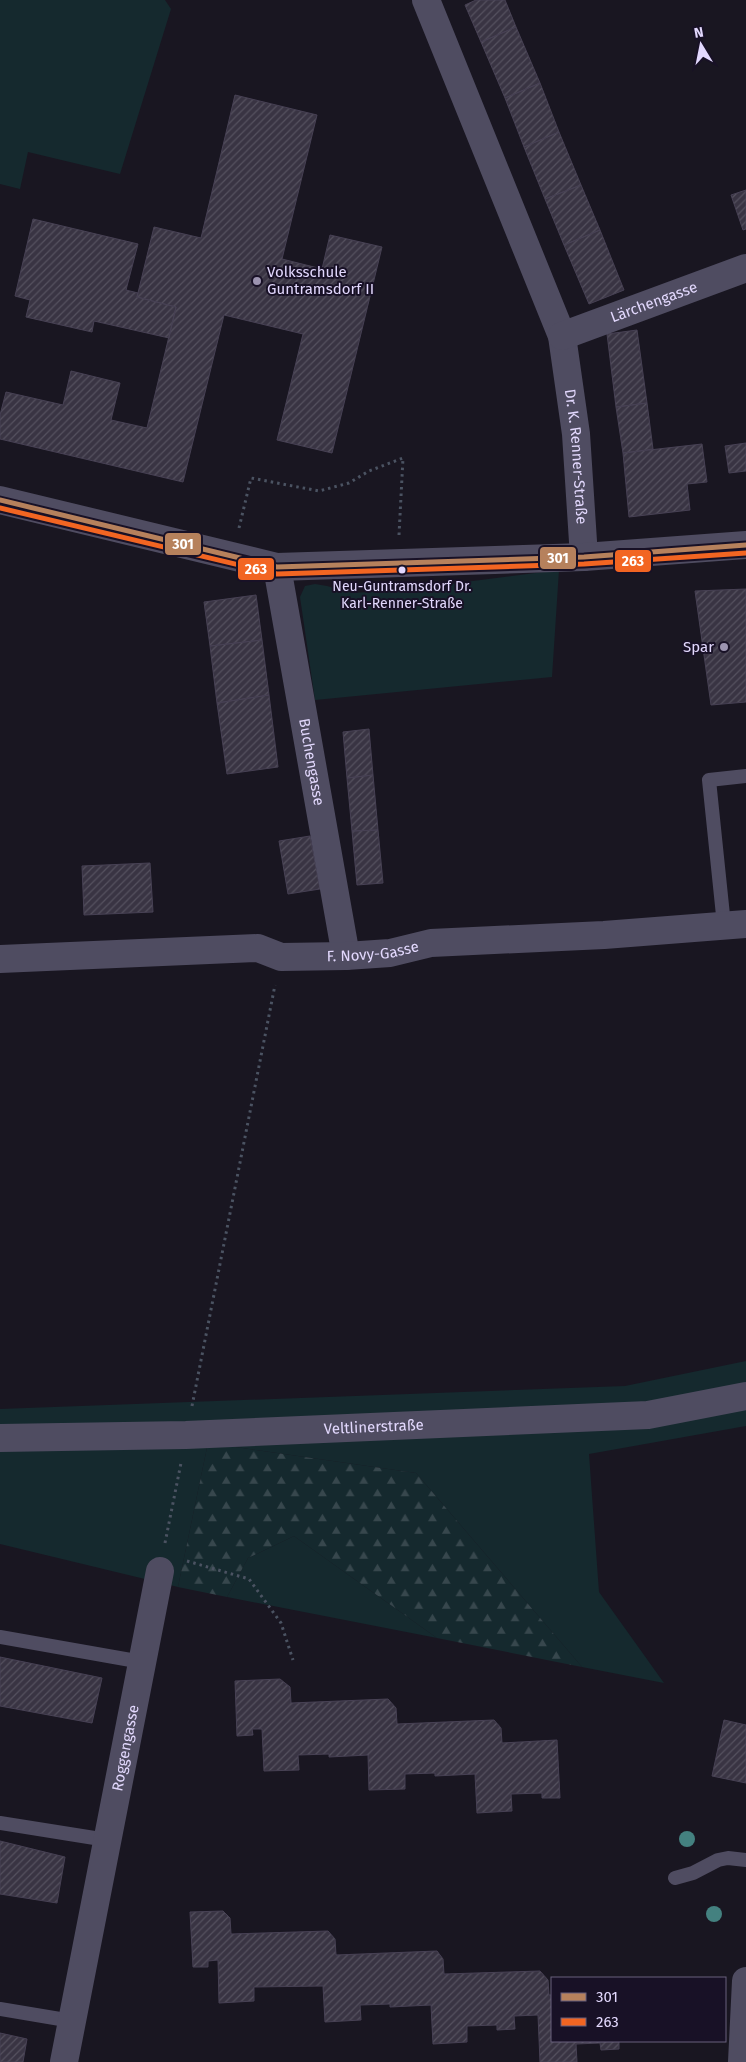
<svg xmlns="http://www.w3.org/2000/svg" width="746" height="2062" font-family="'Fira Sans',sans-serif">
<defs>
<pattern id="forest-firs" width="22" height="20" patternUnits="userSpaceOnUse" patternTransform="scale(1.25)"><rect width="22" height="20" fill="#15292e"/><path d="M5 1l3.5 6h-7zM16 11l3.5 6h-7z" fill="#37474d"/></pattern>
<pattern id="building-hatch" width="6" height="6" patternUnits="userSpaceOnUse" patternTransform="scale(1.25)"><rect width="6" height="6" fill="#393443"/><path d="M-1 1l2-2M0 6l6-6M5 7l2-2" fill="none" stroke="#55515f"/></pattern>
</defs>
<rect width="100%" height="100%" fill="#191621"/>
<!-- green -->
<path fill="#15292e" d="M0,0H165L171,9L120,174L28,152L20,189L0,184Z
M559,570L552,677L315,700L300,597L305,586L315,584L327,586L352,593L403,590Z
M746,1361V1426L589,1454L599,1592L664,1683L582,1667L416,1473L208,1443L178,1587L0,1544V1409L625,1386Z
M294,1536L437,1638L227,1597L248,1558Z"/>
<!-- forest -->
<path fill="url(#forest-firs)" d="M208,1443L416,1473L582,1667L437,1638L294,1536L248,1558L227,1597L178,1587Z"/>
<!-- building -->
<path fill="url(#building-hatch)" stroke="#474154" d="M476,0H505L516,27L481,42L465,5Z
M516,27L540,83L505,98L481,42Z
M540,83L559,132L524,147L505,98Z
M235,95L317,115L282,259L322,269L330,235L382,247L332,453L277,440L303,334L224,315L183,482L0,439V415L6,392L63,405L71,371L120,383L111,420L147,428L176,307L137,297L154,227L201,238Z
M559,132L581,185L545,199L524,147Z
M581,185L600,230L564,245L545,199Z
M746,190V229L743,230L731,195Z
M33,219L138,244L126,290L138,293L137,297L176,307L169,338L94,321L92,332L26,317L30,300L15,296Z
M600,230L624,290L589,304L564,245Z
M637,330L647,403L616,407L607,334Z
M647,403L653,449L623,453L616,407Z
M746,443V471L729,473L725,446Z
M702,444L707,482L687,484L690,510L629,517L623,453Z
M746,589V702L711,705L695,591Z
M256,595L262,640L210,646L204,602Z
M262,640L269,695L217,703L210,646Z
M269,695L278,767L227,774L217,703Z
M369,729L373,775L347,778L343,732Z
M373,775L378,830L352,831L347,778Z
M378,830L383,883L357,885L352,831Z
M310,836L320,889L288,894L279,841Z
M150,863L153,912L84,915L82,866Z
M0,1657L102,1678L92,1723L0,1706Z
M280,1679L290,1687L291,1703L388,1699L396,1708L397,1724L494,1720L501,1728L502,1743L557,1740L560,1798H542V1793L511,1794L512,1811L477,1813L475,1774L435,1776V1773L405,1774V1789L369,1790L368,1755L329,1757V1754L298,1755L299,1770L264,1771L262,1729H252L253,1735L237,1736L235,1681Z
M724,1720L746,1725V1783L712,1776Z
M0,1841L65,1857L57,1903L0,1894Z
M223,1911L230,1918L231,1934L328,1931L335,1939L336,1955L437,1951L443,1959L444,1974L540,1971L548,1980L549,1995H552V2041H619V2049L601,2050L600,2043L576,2044L577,2062H540L538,2015L514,2016L515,2029L497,2030V2025L467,2026V2042L433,2044L431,2005L390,2007V2004L360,2005L361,2020L325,2022L323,1986L254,1987V2001L219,2003L218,1960L208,1961V1967H193L190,1912Z
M0,2033L27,2039L23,2062H0Z"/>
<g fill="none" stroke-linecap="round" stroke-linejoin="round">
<!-- path -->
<path stroke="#4b5362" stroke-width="3" stroke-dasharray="2.5 4" stroke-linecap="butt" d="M239,528L251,478L319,491L349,483L369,471L403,458L399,535
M192,1406L275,985
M165,1543L181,1463
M187,1561L249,1579L281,1623L293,1660"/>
<!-- lane -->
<path stroke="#4f4c61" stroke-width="14" d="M724,925L709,780L746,776
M0,1637L142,1662
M0,1823L107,1840
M675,1878L693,1873L718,1860L728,1858L746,1860
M0,2009L72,2021"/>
<!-- street -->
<g stroke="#4f4c61" stroke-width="28">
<path id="s1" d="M426,0L562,336L576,434L584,557"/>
<path id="s2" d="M562,336L746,268"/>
<path d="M0,500L277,567L584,557L746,545"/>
<path id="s3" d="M277,567L346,956"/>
<path id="s4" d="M0,959L258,948L281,957L346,956L390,953L431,943L604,935L746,924"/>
<path id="s5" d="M0,1438L186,1435L648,1415L746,1396"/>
<path id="s6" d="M64,2062L160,1571"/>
<path d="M742,2062L746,1981"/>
</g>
<!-- bus-1 casing -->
<g stroke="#181126" stroke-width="9">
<path id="bus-1" d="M0,500L277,567L584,557L746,545"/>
</g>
<!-- bus-2 casing -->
<g stroke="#181126" stroke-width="9">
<path id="bus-2" d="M0,508L277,574L584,564L746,553"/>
</g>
<!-- bus-1 -->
<use href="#bus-1" stroke="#b6815c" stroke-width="5"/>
<!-- bus-2 -->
<use href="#bus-2" stroke="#f26522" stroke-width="5"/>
</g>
<!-- trees -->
<g fill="#448180">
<circle cx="687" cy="1839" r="8"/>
<circle cx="714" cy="1914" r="8"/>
</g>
<!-- markers -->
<g fill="#9c94b0" stroke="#181126" stroke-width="2">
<circle cx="257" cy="281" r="5"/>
<circle cx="724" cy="647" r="5"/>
</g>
<circle fill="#e2d8fd" stroke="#181126" stroke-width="2" cx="402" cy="570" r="4.5"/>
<g text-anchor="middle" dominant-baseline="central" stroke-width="4" stroke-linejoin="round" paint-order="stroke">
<!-- bus labels -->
<g font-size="14" fill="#e2d8fd" stroke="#181126">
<text x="402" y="586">Neu-Guntramsdorf Dr.<tspan x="402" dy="17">Karl-Renner-Straße</tspan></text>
</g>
<!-- poi labels -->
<g font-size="15" fill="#e2d8fd" stroke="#181126" text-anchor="start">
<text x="267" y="272">Volksschule<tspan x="267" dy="17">Guntramsdorf II</tspan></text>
<text x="714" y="647" text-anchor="end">Spar</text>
</g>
<!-- street labels -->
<g font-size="15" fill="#e2d8fd" stroke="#181126">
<text stroke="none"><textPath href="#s2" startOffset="98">Lärchengasse</textPath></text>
<text stroke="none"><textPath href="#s1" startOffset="484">Dr. K. Renner-Straße</textPath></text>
<text stroke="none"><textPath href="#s3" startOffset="198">Buchengasse</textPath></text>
<text stroke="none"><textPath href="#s4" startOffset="375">F. Novy-Gasse</textPath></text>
<text stroke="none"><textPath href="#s5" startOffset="374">Veltlinerstraße</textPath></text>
<text stroke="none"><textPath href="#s6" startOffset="320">Roggengasse</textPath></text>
</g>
</g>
<g stroke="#181126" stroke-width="2">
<rect x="164" y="532" width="38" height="24" rx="5" fill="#b6815c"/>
<rect x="539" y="546" width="38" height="24" rx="5" fill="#b6815c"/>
<rect x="614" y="549" width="38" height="24" rx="5" fill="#f26522"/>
<rect x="237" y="557" width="38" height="24" rx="5" fill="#f26522"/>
</g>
<g font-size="14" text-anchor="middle" font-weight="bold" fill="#fff">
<text x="183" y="549">301</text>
<text x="558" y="563">301</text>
<text x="633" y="566">263</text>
<text x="256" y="574">263</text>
</g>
<!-- legend -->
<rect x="551" y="1977" width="175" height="65" fill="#181126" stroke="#69617c"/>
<rect x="561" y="1993" width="25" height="8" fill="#b6815c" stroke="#69617c"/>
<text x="596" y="2002" font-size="15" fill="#e2d8fd">301</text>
<rect x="561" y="2018" width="25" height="8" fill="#f26522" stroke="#69617c"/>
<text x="596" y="2027" font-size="15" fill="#e2d8fd">263</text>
<!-- north arrow -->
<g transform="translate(701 45) rotate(350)" stroke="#181126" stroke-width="4" paint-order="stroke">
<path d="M0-4L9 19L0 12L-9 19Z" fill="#e2d8fd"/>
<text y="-8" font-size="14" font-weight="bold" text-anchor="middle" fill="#e2d8fd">N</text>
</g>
</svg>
